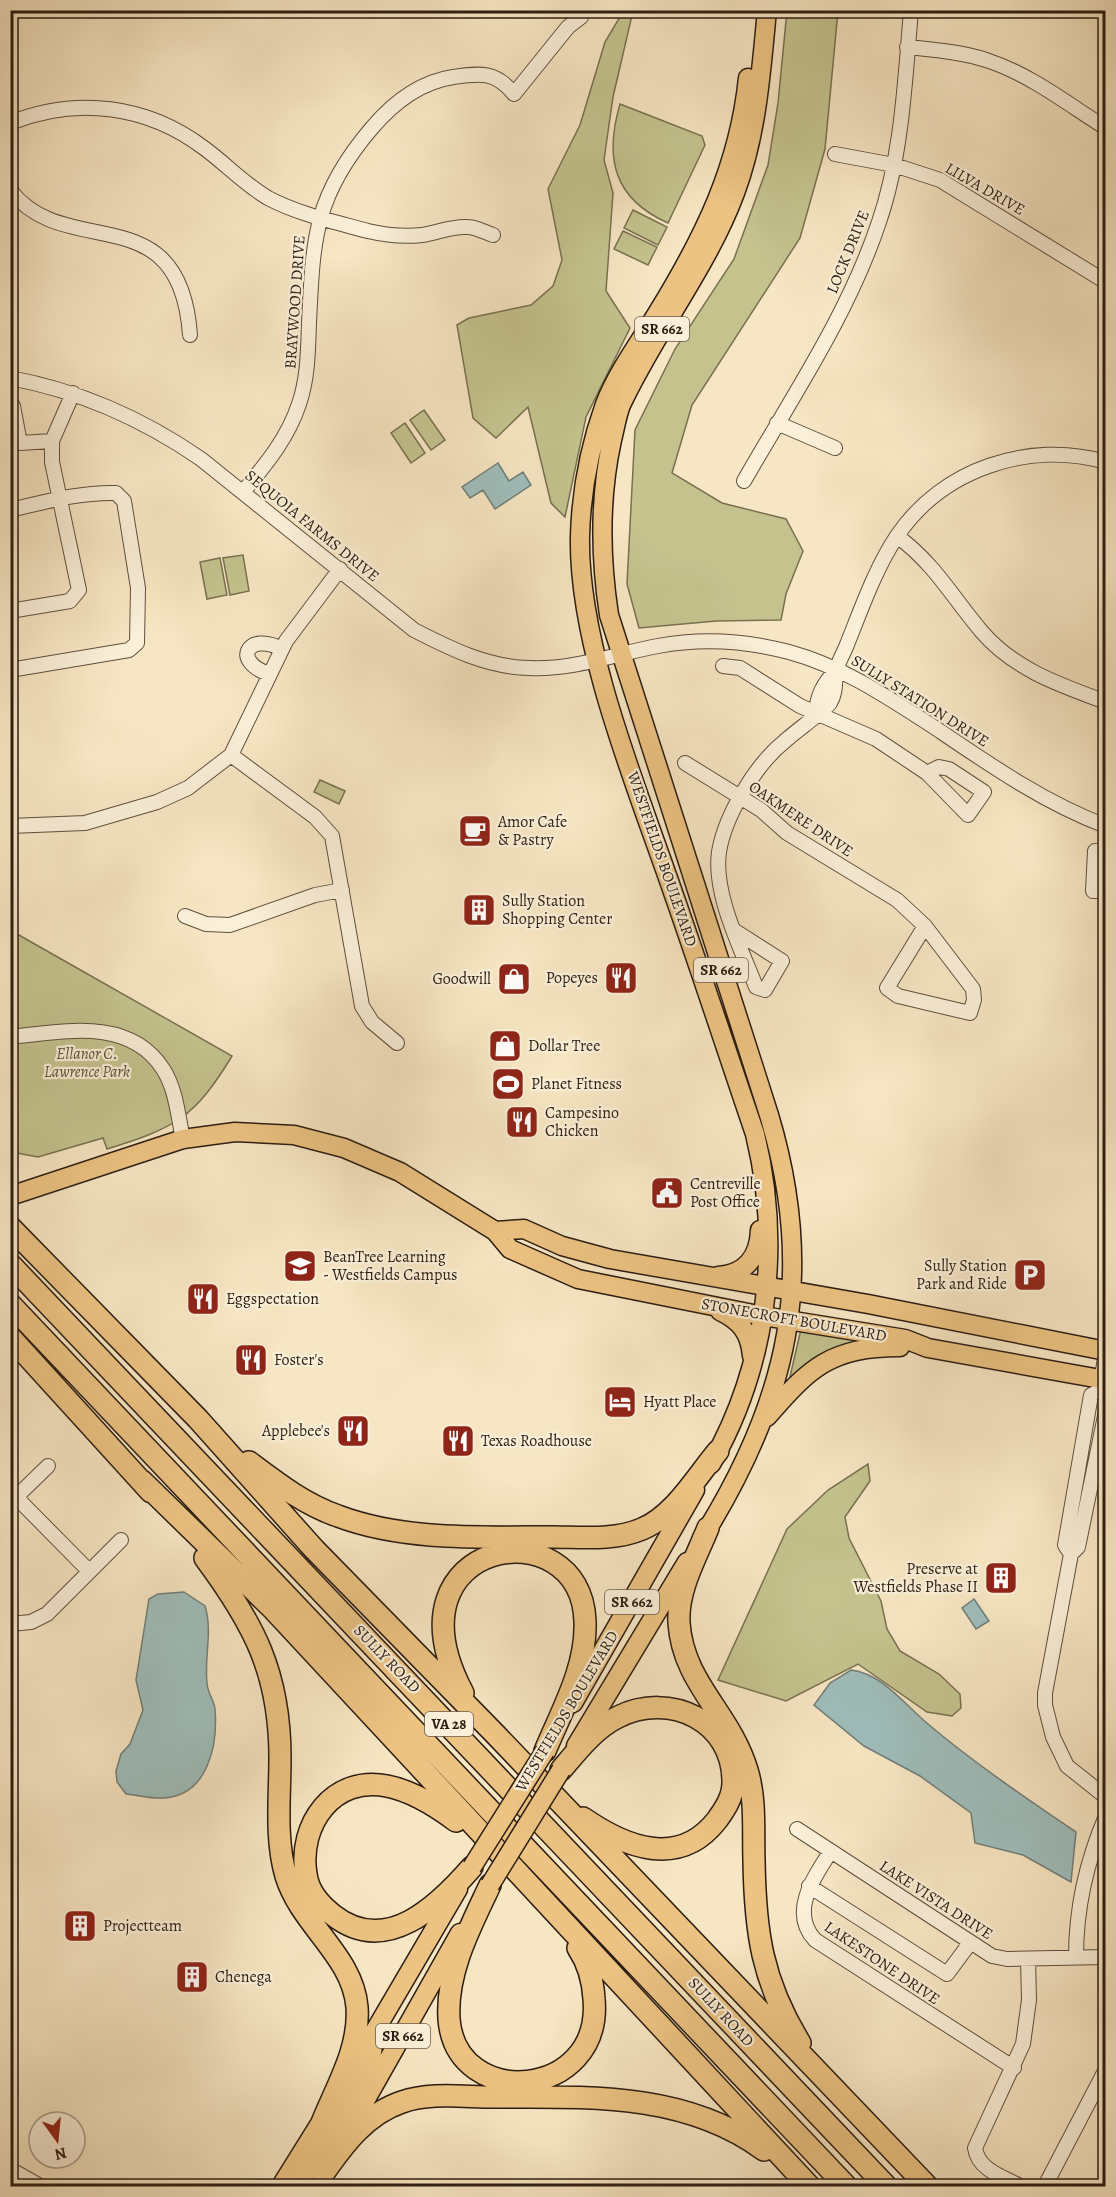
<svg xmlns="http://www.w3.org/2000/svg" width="1116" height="2197" font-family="Alegreya,serif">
<rect width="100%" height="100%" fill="#f7e6c3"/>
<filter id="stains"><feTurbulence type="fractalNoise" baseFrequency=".00333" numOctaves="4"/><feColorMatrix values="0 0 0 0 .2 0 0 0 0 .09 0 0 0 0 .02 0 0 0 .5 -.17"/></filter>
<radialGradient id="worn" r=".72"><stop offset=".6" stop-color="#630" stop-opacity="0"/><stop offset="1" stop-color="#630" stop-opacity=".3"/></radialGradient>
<!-- green -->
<path fill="#c4c38e" stroke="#787050" stroke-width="1.5" d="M624,10L633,11L613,97L604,160L613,193L606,291L630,328L586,417L565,517L551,503L528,407L496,438L473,418L457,325L469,318L531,305L553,286L562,260L548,189L580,125L605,42Z
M787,11H838L825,149L800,238L692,405L672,473L722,503L786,519L803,551L786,594L781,620L716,621L639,628L627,584L635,430L675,349L734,259L768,165L778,103Z
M620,104L702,136L705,145L668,223C614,199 604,159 620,104Z
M633,210L667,227L658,245L624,228Z
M623,231L657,247L648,265L614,249Z
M424,410L445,440L431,450L410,420Z
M405,423L425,453L411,463L391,433Z
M243,555L249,591L230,595L223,558Z
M220,558L227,595L207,599L200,562Z
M320,780L345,791L339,804L314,792Z
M10,930L232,1056C194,1119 174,1128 107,1149L103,1138L38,1157L11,1152Z
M801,1329L873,1341L789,1381Z
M868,1464L870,1481L845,1517L849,1538L881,1601L887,1629L900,1651L939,1674L960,1694L961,1708L952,1716L927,1712L858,1664L786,1701L718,1680L787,1529L828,1490Z"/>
<!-- water -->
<path fill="#9fbebc" stroke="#717e78" stroke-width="1.5" d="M498,463L509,481L523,472L531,485L495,509L483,490L470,498L462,487Z
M184,1592L205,1606C213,1632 204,1657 207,1683C207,1692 214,1700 215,1709C218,1745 208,1796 163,1798C152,1799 138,1795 126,1794L117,1782L116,1771L121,1754L130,1744L143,1710L136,1680L149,1599L158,1594Z
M974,1599L989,1621L976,1629L962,1608Z
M851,1670C883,1674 904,1704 928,1724C974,1763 1026,1798 1076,1832L1071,1882L1023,1855L975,1843L971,1813L920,1776L864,1746L814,1705L830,1683Z"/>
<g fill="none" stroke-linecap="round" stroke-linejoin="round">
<!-- minor casing -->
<g stroke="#5f4f3e" stroke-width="16">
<path id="minor" d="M907,47C935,50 963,52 989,61C1031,75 1069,105 1106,128
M10,123C76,96 147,105 204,148C226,164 244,184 268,198C298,214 335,222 368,231C385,235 404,237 422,235C437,233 451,226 467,227C476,227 484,232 493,235
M835,154L894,165L940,180L1106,282
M10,190C66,263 180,193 190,335
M10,378C81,391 143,419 201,459L414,630C451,649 487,667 529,668C574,670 614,654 658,646C701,638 747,641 789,652C844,667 889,698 937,729C990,765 1045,803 1106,826
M13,406L20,443L52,441
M777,423L835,448
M744,481C792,397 848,315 879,222C902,155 905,81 911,10
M243,492C266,464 288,438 299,404C308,378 308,351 309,323C313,239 314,196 371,129C392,104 420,82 453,77C480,73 496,71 514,94L568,27L581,17
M10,510C45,502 80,492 116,493L124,501L138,588L137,643L129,650L10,670
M897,536C936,565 952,597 982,632C1015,670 1060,685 1106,702
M10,611L70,601L79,590L52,462V441L73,393
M723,666L740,668L800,706L876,739L927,773L968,815L984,792L949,769L939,767L927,773
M269,674C231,661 248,631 282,649
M816,714C817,694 824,683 837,669
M231,755L315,817L332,836L362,1006L372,1022L397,1043
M685,763L761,810L787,833L897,900L925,926L973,989L974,1000L970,1013L898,996L887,988L925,926
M10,826L85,823L157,802L188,788L231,755L286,641L340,569
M1106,853L1095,851L1093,891H1106
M185,916L206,924L230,925L315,895L342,890
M735,931L782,961L765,990L756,987C741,948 713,894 719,852C725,815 756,764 785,741C792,734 827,709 830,703C837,691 834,681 837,668C839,661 843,654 846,647C861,610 875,569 897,536C942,469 1029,440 1106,462
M10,1037C62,1032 129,1016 163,1069C176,1089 178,1116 183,1139
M1100,1389L1106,1352
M1106,1411L1078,1547L1071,1554L1045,1693V1705L1053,1737L1067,1766L1106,1797
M10,1491L89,1571
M11,1502L48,1466
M1071,1554L1065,1545L1091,1395L1100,1390
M10,1624L31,1622L47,1614L121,1540
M797,1829L992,1956L1007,1959L1106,1957
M831,1851C814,1877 789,1912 815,1940L1014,2068
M809,1886L947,1974L970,1943
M1076,1957C1076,1910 1087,1860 1106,1816
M10,2169L40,2186
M1020,2186C1003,2177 978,2170 975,2148L1023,2044L1029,2000L1028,1959
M1045,2186L1106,2069"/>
</g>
<!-- major casing -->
<g stroke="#2c1d12" stroke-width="21">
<path id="major" d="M10,1196L183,1139L235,1132L294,1135L344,1148L400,1172L495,1231L510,1249L578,1279L763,1316L905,1339L928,1348L1106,1380
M495,1231L524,1229L562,1246L610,1259L868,1304L1106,1351
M718,1276C745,1274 759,1258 760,1230
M720,1311C741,1321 750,1333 752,1356
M767,1417C810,1367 831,1347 900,1347
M711,1464C768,1364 782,1245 755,1134C726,1049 698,963 668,878C633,778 578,642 580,537C581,492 590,446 605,404C618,371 640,342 658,312C704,237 739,166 748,78
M702,1538C789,1399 817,1275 769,1115L609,615C600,556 599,499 612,440C615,428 617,415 621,405C655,332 707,268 735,193C757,134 761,73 767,10
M573,1703L695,1490
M576,1746L687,1562
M349,2075L458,1889
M344,2138L460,1933
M281,2186L329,2109
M298,2186L370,2066L374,2039"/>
</g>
<!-- highway casing -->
<g stroke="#2c1d12" stroke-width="24">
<path id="highway" d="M10,1227L198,1419L314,1549L497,1736L927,2186
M10,1264L886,2186
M10,1304L846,2186
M10,1337L151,1492
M249,1462C277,1483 304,1504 338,1516C404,1541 482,1537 551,1537C581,1537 614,1541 642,1529C674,1516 696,1477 718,1451
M142,1481L274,1610L809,2186
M708,1528C696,1558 677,1590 679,1623C683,1683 730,1713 747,1770C756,1799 753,1831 754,1860C755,1932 762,1981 800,2043
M205,1558C254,1624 280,1673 280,1758C280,1797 275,1839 286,1876C301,1925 353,1956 357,2007C360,2047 338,2084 323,2120
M463,1693C381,1538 581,1506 585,1621C587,1667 562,1710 545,1751
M561,1770C578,1750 595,1728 618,1717C670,1691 734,1721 733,1783C733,1797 725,1809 717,1820C679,1869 625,1847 583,1818
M456,1821C436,1806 412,1791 387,1786C333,1775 298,1825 306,1874C308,1891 320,1905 333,1915C386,1957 438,1906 472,1867
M490,1885C471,1926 446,1971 449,2019C456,2111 603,2100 594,1999C593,1981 588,1963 578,1948
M323,2174C344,2144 366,2114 402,2102C430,2092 464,2097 493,2097C587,2097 685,2092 764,2150"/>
</g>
<!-- minor -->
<use href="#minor" stroke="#faefd8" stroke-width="14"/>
<!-- major -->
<use href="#major" stroke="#ecc382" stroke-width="18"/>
<!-- highway -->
<use href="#highway" stroke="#ecc382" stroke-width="21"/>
<!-- major-bridge casing -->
<g stroke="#2c1d12" stroke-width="21" stroke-linecap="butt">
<path id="major-bridge" d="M472,1867L545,1751
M490,1885L561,1770"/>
</g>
<!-- major-bridge -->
<use href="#major-bridge" stroke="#ecc382" stroke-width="18"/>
</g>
<!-- icons -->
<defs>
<g id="cafe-square" transform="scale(1.725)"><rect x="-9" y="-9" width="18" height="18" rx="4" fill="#8f2418" stroke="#faefd8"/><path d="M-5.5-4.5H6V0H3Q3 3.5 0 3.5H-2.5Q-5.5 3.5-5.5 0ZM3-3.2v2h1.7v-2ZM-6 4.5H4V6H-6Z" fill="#fff"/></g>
<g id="building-square" transform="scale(1.725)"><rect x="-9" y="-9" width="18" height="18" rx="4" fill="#8f2418" stroke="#faefd8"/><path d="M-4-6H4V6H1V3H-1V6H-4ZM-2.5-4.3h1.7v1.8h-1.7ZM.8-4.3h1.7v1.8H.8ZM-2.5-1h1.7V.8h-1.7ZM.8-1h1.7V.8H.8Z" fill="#fff"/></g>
<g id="restaurant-square" transform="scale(1.725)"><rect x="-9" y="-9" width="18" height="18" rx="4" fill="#8f2418" stroke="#faefd8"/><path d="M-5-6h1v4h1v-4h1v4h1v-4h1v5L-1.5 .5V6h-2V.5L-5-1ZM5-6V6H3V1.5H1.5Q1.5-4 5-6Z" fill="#fff"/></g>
<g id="shop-square" transform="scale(1.725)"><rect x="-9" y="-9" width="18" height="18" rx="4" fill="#8f2418" stroke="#faefd8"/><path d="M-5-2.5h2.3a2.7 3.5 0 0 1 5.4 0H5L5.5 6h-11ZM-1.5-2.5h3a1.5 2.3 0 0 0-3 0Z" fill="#fff"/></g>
<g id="stadium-square" transform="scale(1.725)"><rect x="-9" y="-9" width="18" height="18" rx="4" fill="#8f2418" stroke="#faefd8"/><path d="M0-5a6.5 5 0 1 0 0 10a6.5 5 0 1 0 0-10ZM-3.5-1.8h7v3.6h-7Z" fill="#fff"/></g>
<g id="civic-square" transform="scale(1.725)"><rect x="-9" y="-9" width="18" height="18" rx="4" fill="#8f2418" stroke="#faefd8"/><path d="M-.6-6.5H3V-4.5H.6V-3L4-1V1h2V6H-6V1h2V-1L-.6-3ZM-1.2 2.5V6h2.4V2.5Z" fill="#fff"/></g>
<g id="school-square" transform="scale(1.725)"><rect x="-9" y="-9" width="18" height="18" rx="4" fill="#8f2418" stroke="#faefd8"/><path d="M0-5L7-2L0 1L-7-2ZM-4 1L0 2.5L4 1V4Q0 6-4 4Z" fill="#fff"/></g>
<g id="parking-square" transform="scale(1.725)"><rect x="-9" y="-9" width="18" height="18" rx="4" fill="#8f2418" stroke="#faefd8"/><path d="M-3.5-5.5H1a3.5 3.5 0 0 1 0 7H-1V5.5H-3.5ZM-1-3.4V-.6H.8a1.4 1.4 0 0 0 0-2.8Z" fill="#fff"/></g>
<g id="hotel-square" transform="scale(1.725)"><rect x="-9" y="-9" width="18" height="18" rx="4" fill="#8f2418" stroke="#faefd8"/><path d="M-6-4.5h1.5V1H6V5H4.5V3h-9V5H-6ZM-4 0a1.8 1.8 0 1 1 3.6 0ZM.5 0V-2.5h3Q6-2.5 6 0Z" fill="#fff"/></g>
</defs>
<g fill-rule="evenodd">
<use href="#cafe-square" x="475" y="831"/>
<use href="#building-square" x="479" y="910"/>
<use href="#restaurant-square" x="621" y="978"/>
<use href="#shop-square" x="514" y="979"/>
<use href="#shop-square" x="505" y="1046"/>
<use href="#stadium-square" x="508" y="1084"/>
<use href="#restaurant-square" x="522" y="1122"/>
<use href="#civic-square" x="667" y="1193"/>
<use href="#school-square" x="300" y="1266"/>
<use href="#parking-square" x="1030" y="1275"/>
<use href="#restaurant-square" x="203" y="1299"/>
<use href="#restaurant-square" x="251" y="1360"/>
<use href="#hotel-square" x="620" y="1402"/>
<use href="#restaurant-square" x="353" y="1431"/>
<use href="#restaurant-square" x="458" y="1441"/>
<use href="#building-square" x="1001" y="1578"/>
<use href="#building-square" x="80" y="1926"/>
<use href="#building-square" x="192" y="1977"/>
</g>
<g text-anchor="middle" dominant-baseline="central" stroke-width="4.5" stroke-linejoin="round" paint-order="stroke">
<!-- shield labels -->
<g fill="#faefd8" stroke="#6a5c4d" stroke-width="1.5">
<rect x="635" y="317" width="54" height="24" rx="4.5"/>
<rect x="694" y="958" width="54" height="24" rx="4.5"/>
<rect x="605" y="1590" width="54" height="24" rx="4.5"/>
<rect x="425" y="1712" width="48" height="24" rx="4.5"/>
<rect x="376" y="2024" width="54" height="24" rx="4.5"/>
</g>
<g font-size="15" font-weight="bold" fill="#2c1d12">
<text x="662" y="329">SR 662</text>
<text x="721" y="970">SR 662</text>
<text x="632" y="1602">SR 662</text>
<text x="449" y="1724">VA 28</text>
<text x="403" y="2036">SR 662</text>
</g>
<!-- street labels -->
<g font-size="16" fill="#2c1d12" stroke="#faefd8">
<text transform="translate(985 189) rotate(30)">LILVA DRIVE</text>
<text transform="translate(848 252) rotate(-68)">LOCK DRIVE</text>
<text transform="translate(295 302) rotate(-86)">BRAYWOOD DRIVE</text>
<text transform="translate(312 526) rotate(39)">SEQUOIA FARMS DRIVE</text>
<text transform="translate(920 701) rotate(32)">SULLY STATION DRIVE</text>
<text transform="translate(801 819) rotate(34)">OAKMERE DRIVE</text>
<text transform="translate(662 859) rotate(71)">WESTFIELDS BOULEVARD</text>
<text transform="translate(794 1320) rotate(10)">STONECROFT BOULEVARD</text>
<text transform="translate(387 1659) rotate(46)">SULLY ROAD</text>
<text transform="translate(567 1711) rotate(-59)">WESTFIELDS BOULEVARD</text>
<text transform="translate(936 1900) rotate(33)">LAKE VISTA DRIVE</text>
<text transform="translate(882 1963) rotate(34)">LAKESTONE DRIVE</text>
<text transform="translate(721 2012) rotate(47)">SULLY ROAD</text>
</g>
<!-- poi labels -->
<g font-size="16" fill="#2c1d12" stroke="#faefd8" text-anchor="start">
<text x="498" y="822">Amor Cafe<tspan x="498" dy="18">&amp; Pastry</tspan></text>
<text x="502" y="901">Sully Station<tspan x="502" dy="18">Shopping Center</tspan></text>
<text x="598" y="978" text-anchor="end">Popeyes</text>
<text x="491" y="979" text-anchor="end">Goodwill</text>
<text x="528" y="1046">Dollar Tree</text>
<text x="531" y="1084">Planet Fitness</text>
<text x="545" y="1113">Campesino<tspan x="545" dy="18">Chicken</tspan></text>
<text x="690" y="1184">Centreville<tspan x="690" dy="18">Post Office</tspan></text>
<text x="323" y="1257">BeanTree Learning<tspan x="323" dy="18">- Westfields Campus</tspan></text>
<text x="1007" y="1266" text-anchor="end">Sully Station<tspan x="1007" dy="18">Park and Ride</tspan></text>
<text x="226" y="1299">Eggspectation</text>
<text x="274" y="1360">Foster's</text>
<text x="643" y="1402">Hyatt Place</text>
<text x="330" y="1431" text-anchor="end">Applebee's</text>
<text x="481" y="1441">Texas Roadhouse</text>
<text x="978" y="1569" text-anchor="end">Preserve at<tspan x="978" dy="18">Westfields Phase II</tspan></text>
<text x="103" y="1926">Projectteam</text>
<text x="215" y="1977">Chenega</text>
</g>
<!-- park labels -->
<g font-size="16" font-style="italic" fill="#5a4f37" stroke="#faefd8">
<text x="87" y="1054">Ellanor C.<tspan x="87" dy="18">Lawrence Park</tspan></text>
</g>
</g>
<!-- margin -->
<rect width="1116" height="2197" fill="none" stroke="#f7e6c3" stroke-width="36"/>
<rect x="12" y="12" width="1092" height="2173" fill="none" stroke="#2c1d12" stroke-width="3"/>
<rect x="18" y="18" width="1080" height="2161" fill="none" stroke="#2c1d12" stroke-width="1.5"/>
<!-- north arrow -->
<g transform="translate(57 2140) rotate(165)"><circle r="28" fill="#faefd8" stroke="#a89b89" stroke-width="1.5"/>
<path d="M0-4.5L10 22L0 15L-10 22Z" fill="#8f2418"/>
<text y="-9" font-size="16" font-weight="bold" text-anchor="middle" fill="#2c1d12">N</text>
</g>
<rect width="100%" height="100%" filter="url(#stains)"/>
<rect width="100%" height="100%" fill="url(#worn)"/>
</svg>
